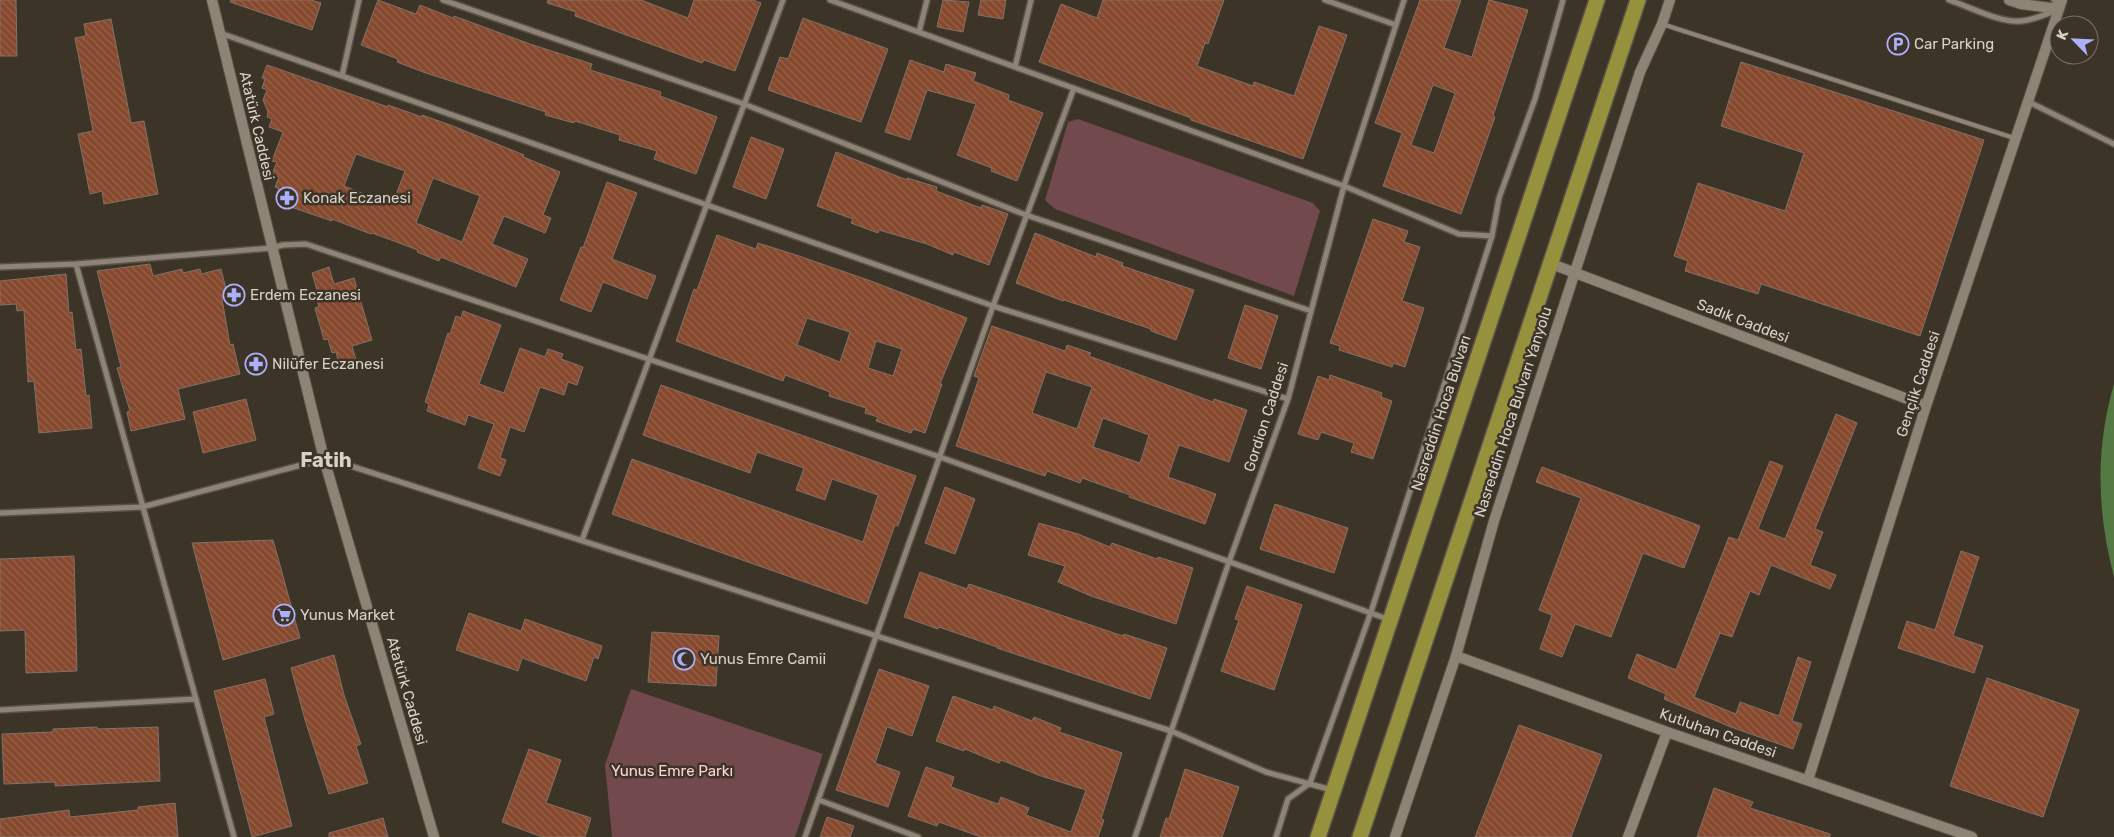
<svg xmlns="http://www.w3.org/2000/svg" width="2114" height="837" font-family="Rubik,sans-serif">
<defs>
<pattern id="building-back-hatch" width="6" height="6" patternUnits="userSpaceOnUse" patternTransform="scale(1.25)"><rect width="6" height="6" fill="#86492e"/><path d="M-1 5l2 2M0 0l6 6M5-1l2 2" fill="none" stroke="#96624b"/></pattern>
</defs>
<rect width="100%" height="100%" fill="#3d3428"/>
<!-- green -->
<path fill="#72494c" d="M1078,119L1313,203L1320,211L1294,296L1055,209L1045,200L1068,122Z
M631,689L823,754L795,837H612L605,765Z"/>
<!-- water -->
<path fill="#547942" d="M2114,384V577C2097,512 2095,449 2114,384Z"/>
<!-- building -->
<path fill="url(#building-back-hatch)" stroke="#827169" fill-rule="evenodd" d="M0,0H16L17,56H0Z
M231,0H311L321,3L312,30L230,2Z
M378,0L416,14L420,5L453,18L454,16L530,44L592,64L590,70L661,92L660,96L717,117L696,174L654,159L657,151L619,140L620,135L575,121L574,123L545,115L546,112L423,72L397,62L398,59L361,45Z
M548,0H641L688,18L694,0H753L761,3L735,71L704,60L702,63L575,16L576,12L547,3Z
M943,0L969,2L963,32L937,27Z
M981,0H1006L1003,19L978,15Z
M1103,0H1224L1208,44L1205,43L1197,66L1253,86L1254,82L1294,96L1319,26L1347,35L1303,159L1191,120V118L1039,62L1061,4L1097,18Z
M1420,0H1461L1444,48L1472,57L1489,0L1528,10L1493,116L1495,117L1461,214L1383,186L1402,133L1375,123ZM1433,85L1455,93L1434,153L1411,145Z
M803,18L888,49L861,122L768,90L780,57L788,59Z
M111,19L131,123L144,121L158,194L104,204L102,191L90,194L78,134L93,131L75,38L86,36L84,24Z
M910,60L944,72L946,64L976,73L973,81L1009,95L1008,100L1043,113L1017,181L991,171L992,168L957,155L976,104L927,90L910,140L885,132Z
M1741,62L1984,140L1920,336L1761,284L1758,294L1685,271L1688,261L1674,256L1698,183L1785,211L1804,153L1721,126Z
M267,65L388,107V105L422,117V115L453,126L524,155L523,157L560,172L543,215L551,218L545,233L504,216L492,244L528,259L516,287L441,257L439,261L417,252L418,250L372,233L371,234L332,219V221L279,203L281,196L277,194L279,189L275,187L279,177L272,174L277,162L272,161L283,132L269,127L272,119L267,117L268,112L263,100L267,90L262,88L265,79L262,78ZM356,154L405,171L392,205L344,186ZM433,178L480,196L462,242L416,223Z
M751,137L784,149L766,199L733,187Z
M836,152L907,180V178L937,187L936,191L981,208L982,205L1008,214L989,265L954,252L953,255L927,244L879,230L878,233L851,223L853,219L817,206Z
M607,182L637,193L612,259L656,276L647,299L603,282L591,312L560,300L581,247L583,248Z
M1373,219L1408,231L1404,242L1420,247L1402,301L1424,308L1405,367L1393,363L1392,367L1358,356L1339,350L1340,346L1330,343Z
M1035,233L1096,257L1097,253L1123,263L1122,266L1194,290L1176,340L1151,331V329L1064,300L1063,301L1016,283Z
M717,235L756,249L758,243L796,255L871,281L967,318L940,384H942L925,433L913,429L911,433L876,421L878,417L865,413L866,408L829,396L830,392L785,375L783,381L676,341L694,289L697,290ZM807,318L850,332L840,362L797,345ZM876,341L902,349L893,376L868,368Z
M150,264L153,276L182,269L183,273L200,269L201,274L221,269L228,297L222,299L230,345L233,344L240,374L178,389L185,419L131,431L127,412L130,411L117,368L121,367L97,271Z
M329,267L334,284L354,278L372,340L352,346L357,363L340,368L336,352L332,353L328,339L324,340L315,308L319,307L314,291L317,290L312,273Z
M66,274L69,313L72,312L76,350L81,349L86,396L89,395L92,428L39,433L34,381L28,382L24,310L17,311L16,304L0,305V281Z
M1245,305L1278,316L1261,369L1228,358Z
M463,311L501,325L479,384L504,393L520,348L545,357L548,349L563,354L561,359L583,367L577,385L568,382L564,395L540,387L524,432L510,427L500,458L506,460L500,476L478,468L494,424L468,415L465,425L427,411L429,404L425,402L448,333L450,334L456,316L461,318Z
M992,326L1065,351L1067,345L1091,353L1089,356L1213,402L1214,399L1247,410L1229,462L1179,445L1168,477L1216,494L1205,524L1129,497L1130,495L1082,478L1080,483L1047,471L1045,476L956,446L979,378L974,376ZM1046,372L1092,387L1077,429L1032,413ZM1103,418L1149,435L1140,463L1093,447Z
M1330,375L1382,393L1381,397L1392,401L1373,459L1351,452L1354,443L1321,432L1318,440L1298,434L1318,376L1329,380Z
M661,385L916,476L898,526L895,525L867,604L612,514L632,459L863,542L878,495L832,479L825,500L796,490L804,468L757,452L750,473L643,435Z
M246,399L256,440L203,453L193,412Z
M1836,414L1857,423L1815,529L1823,532L1810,565L1836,575L1830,589L1771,565L1759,595L1750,591L1732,637L1720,633L1694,697L1736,714L1740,702L1779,716L1798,657L1811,662L1792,721L1802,724L1793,749L1731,727L1664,699L1666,694L1628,678L1637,654L1676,670L1729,537L1738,540L1770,461L1783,466L1758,529L1785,539Z
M1542,467L1700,526L1684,568L1643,553L1611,637L1575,624L1562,657L1540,649L1552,615L1539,610L1581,498L1536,482Z
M945,487L975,499L955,554L925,543Z
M1275,504L1348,528L1334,573L1260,549Z
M1039,523L1078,534L1110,547L1112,543L1157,559L1158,557L1193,568L1176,624L1091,596L1058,582L1065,566L1028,555Z
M273,540L300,638L223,660L192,543Z
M1961,551L1979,557L1953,636L1983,646L1974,673L1898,648L1907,621L1935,630Z
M74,556L77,671L26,673L25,630L0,631V559Z
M920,572L967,589L969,584L1123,636L1124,634L1167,648L1150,699L997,648V647L939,627L938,629L904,617Z
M1247,586L1302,605L1274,690L1221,671L1239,620L1235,619Z
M469,613L521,631L525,619L602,646L598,659L594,657L586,681L522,658L518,671L456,650Z
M652,632L719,636L716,686L648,682Z
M334,655L344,695L361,744L356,746L368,783L329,794L305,720L291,668Z
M879,669L929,686L912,736L887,727L875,763L900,772L888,807L836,790Z
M1987,678L2079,710L2043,817L1950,786Z
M265,679L274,714L264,717L292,826L252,837L214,691Z
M953,696L993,710L994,706L1032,721L1034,717L1061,728L1059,732L1122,753L1101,819L1104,820L1098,837H981L939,822L937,826L908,816L926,767L954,777L951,787L998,804L1001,797L1029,808L1026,815L1071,832L1086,790L1041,776L1001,760L999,763L965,749L964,751L936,741Z
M1519,725L1602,755L1571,837H1475Z
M97,727V729L158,727L160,781L55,786V782L4,784L2,734L53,732V729Z
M529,749L561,760L546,803L591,818L585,837H542L502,822Z
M1185,769L1239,787L1222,837H1160L1166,818L1169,819Z
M1714,788L1753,802L1750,808L1830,834V837H1697Z
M175,803L178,837H0V819L69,810L70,817L138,810V807Z
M827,817L854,826L850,837H820Z
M383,818L388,837H329V833Z"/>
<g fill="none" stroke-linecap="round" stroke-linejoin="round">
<!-- lane casing -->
<g stroke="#5a5248" stroke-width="6">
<path id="lane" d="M1662,24L2014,138"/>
</g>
<!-- street casing -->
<g stroke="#5a5248" stroke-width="8">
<path id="street" d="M443,0L744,104L1026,215L1311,311
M830,0L1344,186L1459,234L1492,236
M1325,0L1396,25
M1949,0C1970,7 2000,23 2021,21C2034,20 2047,14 2059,9L2054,0
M919,32L927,0
M220,33L993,306L1288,399
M1015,67L1031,0
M342,76L359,0
M2027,101L2114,144
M76,264L234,837
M0,267L76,264L271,248L283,245L306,244L940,457L1390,620
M0,513L142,507L324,459L354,467L1171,731L1266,772L1332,790
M582,540L783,0
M0,710L196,699
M819,800L918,837
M805,837L993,306L1074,88
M1135,837L1229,562L1288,399L1344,186L1404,0
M1276,837L1288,799L1310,783L1371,612L1492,236L1499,198L1535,99L1563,0"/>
</g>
<!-- secondary casing -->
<g stroke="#5a5248" stroke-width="12">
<path id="secondary" d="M212,0L324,459L434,837
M2009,0L2021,4L2059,9
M1549,263L1926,406
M1456,656L1667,732L1972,837
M1808,780L1926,406L2062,0
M1395,837L1456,656L1494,521L1640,72L1662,24L1670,0
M1628,837L1667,732"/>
</g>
<!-- highway casing -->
<g stroke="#5a5248" stroke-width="18">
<path id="highway" d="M1318,837L1597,0
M1360,837L1638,0"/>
</g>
<!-- lane -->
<use href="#lane" stroke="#8e8476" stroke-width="4"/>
<!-- street -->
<use href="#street" stroke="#8e8476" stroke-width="5"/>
<!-- secondary -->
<use href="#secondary" stroke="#8e8476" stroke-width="10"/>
<!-- highway -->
<use href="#highway" stroke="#96913c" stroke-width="15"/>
</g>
<!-- icons -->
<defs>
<g id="parking-ring" transform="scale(1.125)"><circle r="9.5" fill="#3d3428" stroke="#acaffb" stroke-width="1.5"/><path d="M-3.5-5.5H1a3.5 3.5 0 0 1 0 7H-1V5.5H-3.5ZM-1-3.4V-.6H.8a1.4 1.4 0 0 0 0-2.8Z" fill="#acaffb"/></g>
<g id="pharmacy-ring" transform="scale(1.125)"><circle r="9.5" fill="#3d3428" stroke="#acaffb" stroke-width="1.5"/><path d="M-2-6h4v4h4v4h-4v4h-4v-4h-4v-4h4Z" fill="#acaffb"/></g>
<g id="supermarket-ring" transform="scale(1.125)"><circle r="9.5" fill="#3d3428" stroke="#acaffb" stroke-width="1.5"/><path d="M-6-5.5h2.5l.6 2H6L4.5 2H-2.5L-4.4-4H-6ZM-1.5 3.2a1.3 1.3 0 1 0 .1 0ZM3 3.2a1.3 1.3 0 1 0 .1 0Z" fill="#acaffb"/></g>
<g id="mosque-ring" transform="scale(1.125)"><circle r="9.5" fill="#3d3428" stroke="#acaffb" stroke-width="1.5"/><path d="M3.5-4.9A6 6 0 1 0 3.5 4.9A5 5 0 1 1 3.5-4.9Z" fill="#acaffb"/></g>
</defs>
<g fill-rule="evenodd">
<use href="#parking-ring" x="1898" y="44"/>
<use href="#pharmacy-ring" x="287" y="198"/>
<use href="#pharmacy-ring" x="234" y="295"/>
<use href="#pharmacy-ring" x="256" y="364"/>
<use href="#supermarket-ring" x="284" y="615"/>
<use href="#mosque-ring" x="684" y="659"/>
</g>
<g text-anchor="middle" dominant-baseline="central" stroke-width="5" stroke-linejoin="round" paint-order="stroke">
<!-- poi labels -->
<g font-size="15" fill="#d7d1c9" stroke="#3d3428" text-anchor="start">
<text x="1914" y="44">Car Parking</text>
<text x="303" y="198">Konak Eczanesi</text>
<text x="250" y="295">Erdem Eczanesi</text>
<text x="272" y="364">Nilüfer Eczanesi</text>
<text x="300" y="615">Yunus Market</text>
<text x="700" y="659">Yunus Emre Camii</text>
</g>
<!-- street labels -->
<g font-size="15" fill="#d7d1c9" stroke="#3d3428">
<text transform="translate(257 126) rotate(77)">Atatürk Caddesi</text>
<text transform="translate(1743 321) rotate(21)">Sadık Caddesi</text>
<text transform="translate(1918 384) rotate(-72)">Gençlik Caddesi</text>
<text transform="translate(1513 412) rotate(-72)">Nasreddin Hoca Bulvarı Yanyolu</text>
<text transform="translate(1441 413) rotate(-72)">Nasreddin Hoca Bulvarı</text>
<text transform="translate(1266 417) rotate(-72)">Gordion Caddesi</text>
<text transform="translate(407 691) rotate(74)">Atatürk Caddesi</text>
<text transform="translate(1718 733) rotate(19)">Kutluhan Caddesi</text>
</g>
<!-- park labels -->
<g font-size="15" fill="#fed3d5" stroke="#3d3428">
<text x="672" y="771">Yunus Emre Parkı</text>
</g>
<!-- district labels -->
<g font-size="20" font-weight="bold" fill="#d7d1c9" stroke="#3d3428">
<text x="326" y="460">Fatih</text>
</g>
</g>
<!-- north arrow -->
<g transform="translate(2074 40) rotate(294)"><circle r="24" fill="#3d3428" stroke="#7b7368"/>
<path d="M0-4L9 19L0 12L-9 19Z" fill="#acaffb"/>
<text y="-8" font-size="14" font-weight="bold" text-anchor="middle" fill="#d7d1c9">K</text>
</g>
</svg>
